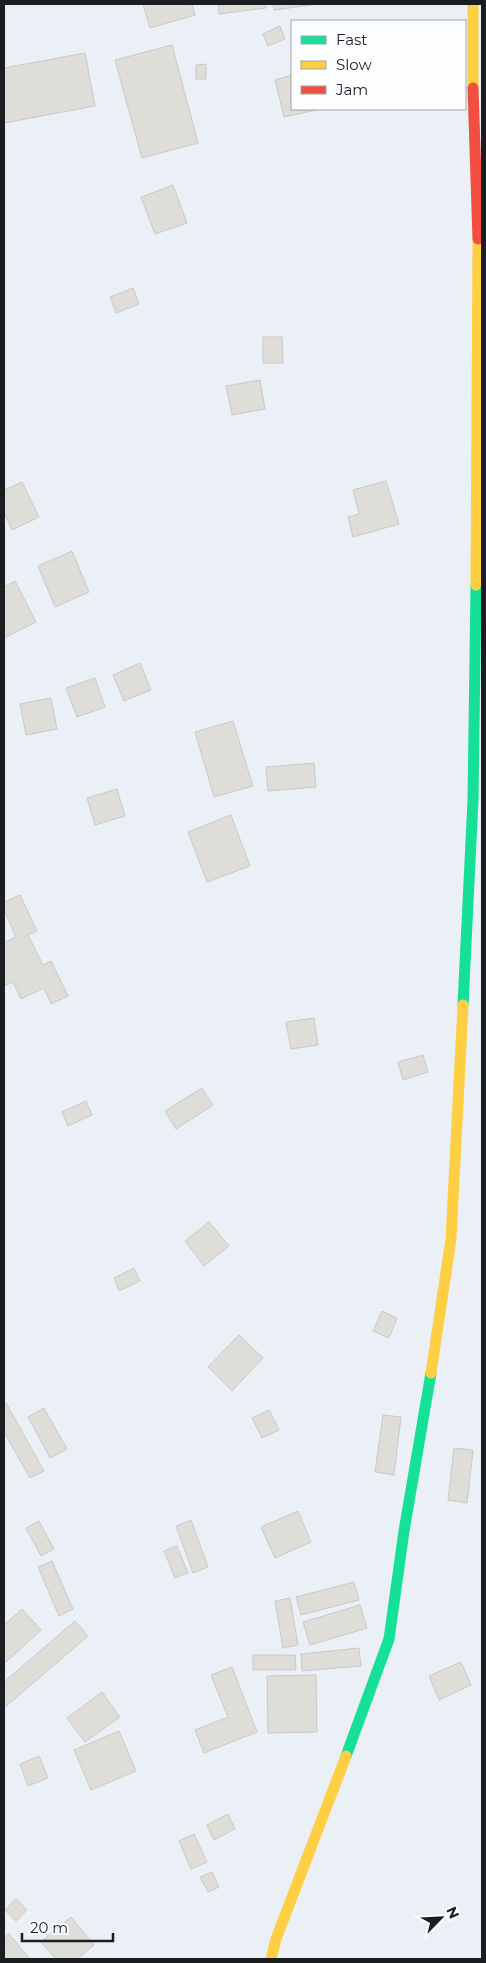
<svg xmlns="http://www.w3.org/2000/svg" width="486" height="1963" font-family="Montserrat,sans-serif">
<rect width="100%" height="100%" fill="#ebf0f6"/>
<!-- building -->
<path fill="#dfddd8" stroke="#c8c9ca" d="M143,4H192L195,15L150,28Z
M218,4H265L266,8L219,14Z
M273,4H318L274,10Z
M280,26L285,39L268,46L263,34Z
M172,45L198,143L142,158L115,60Z
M85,53L95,106L4,123V68Z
M206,64V79H196V65Z
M292,75V109L316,110L284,117L275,80Z
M173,185L187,223L155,234L141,197Z
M133,288L139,304L116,313L110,297Z
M263,337H282L283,363H263Z
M260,380L265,409L232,415L226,386Z
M386,481L399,524L353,537L348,517L359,514L353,490Z
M22,482L39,517L12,530L4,512V490Z
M72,551L89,592L55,607L38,566Z
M15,581L36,622L4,638V587Z
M140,663L151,690L124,701L113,675Z
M95,678L105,707L77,717L66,688Z
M51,698L57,729L26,735L20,704Z
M233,721L253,786L214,797L195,732Z
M314,763L316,787L268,791L266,767Z
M117,789L125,816L95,825L87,798Z
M231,815L250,866L207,882L188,832Z
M20,895L37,931L28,935L43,965L51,961L68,996L51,1004L44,988L21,999L13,982L4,986V943L16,937L4,910V902Z
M314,1018L318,1045L291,1049L286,1022Z
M423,1055L428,1072L403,1080L398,1062Z
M202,1088L213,1105L176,1129L165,1111Z
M86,1101L92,1115L68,1126L62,1112Z
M209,1222L229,1246L204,1266L185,1241Z
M134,1268L140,1281L119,1291L114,1278Z
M382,1311L397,1318L389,1338L373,1331Z
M239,1335L263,1358L232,1391L208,1367Z
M6,1403L44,1471L30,1478L4,1432V1404Z
M44,1408L67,1449L50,1458L28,1417Z
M269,1410L279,1430L262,1438L252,1418Z
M383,1415L401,1417L394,1475L375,1472Z
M454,1448L473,1450L467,1503L448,1500Z
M298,1511L311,1542L275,1558L261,1527Z
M191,1520L208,1567L193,1573L176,1526Z
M39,1521L54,1549L41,1556L26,1528Z
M177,1546L188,1573L175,1578L164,1551Z
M52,1561L73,1609L59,1616L38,1567Z
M354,1582L359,1600L301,1615L296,1597Z
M290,1598L298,1645L283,1648L275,1601Z
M360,1605L367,1628L310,1645L303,1622Z
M22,1609L41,1630L4,1664V1625Z
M75,1621L88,1636L4,1708V1682Z
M359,1648L361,1666L302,1671L301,1654Z
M253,1655H295L296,1670H253Z
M461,1662L471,1685L439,1700L429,1676Z
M232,1667L257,1732L204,1753L195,1730L228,1717L211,1675Z
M316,1675L317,1732L268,1733L267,1676Z
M102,1692L120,1717L85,1742L67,1718Z
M119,1731L136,1771L91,1790L74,1750Z
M39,1756L48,1778L28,1786L20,1764Z
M228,1814L235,1829L214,1840L207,1825Z
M194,1834L207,1862L191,1869L179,1841Z
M212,1872L219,1887L208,1892L200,1877Z
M16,1899L27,1910L16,1921L5,1910Z
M71,1917L94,1945L77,1959H56L41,1942Z
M9,1934L30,1959H4V1938Z"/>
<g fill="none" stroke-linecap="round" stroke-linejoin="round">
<!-- fast -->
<path stroke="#16e098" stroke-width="11" d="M463,1005L473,800L476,585
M346,1756L389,1639L404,1531L431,1373"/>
<!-- slow -->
<path stroke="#ffcf43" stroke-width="11" d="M473,4V88
M476,585L478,239
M431,1373L451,1239L463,1005
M271,1959L276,1939L346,1756"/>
<!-- jam -->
<path stroke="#f24e42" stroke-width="11" d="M473,88L478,239"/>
</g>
<!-- border -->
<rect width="486" height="1963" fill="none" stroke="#1b1e21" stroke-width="10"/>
<!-- legend -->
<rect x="291" y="20" width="175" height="90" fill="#fbfdff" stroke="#a1a4a6"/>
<rect x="301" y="36" width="25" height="8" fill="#16e098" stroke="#a1a4a6"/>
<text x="336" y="45" font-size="15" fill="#1b1e21">Fast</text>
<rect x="301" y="61" width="25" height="8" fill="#ffcf43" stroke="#a1a4a6"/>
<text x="336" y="70" font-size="15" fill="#1b1e21">Slow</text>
<rect x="301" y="86" width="25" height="8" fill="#f24e42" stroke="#a1a4a6"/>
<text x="336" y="95" font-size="15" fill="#1b1e21">Jam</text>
<!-- north arrow -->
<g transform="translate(441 1918) rotate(66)" stroke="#fbfdff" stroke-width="4" paint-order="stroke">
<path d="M0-4L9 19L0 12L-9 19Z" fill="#1b1e21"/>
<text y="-8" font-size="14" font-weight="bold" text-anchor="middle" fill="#1b1e21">N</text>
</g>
<!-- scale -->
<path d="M22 1933v8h91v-8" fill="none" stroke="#1b1e21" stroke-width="2.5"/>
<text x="30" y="1933" font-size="15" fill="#1b1e21" stroke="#fbfdff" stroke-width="4" paint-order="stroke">20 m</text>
</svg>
